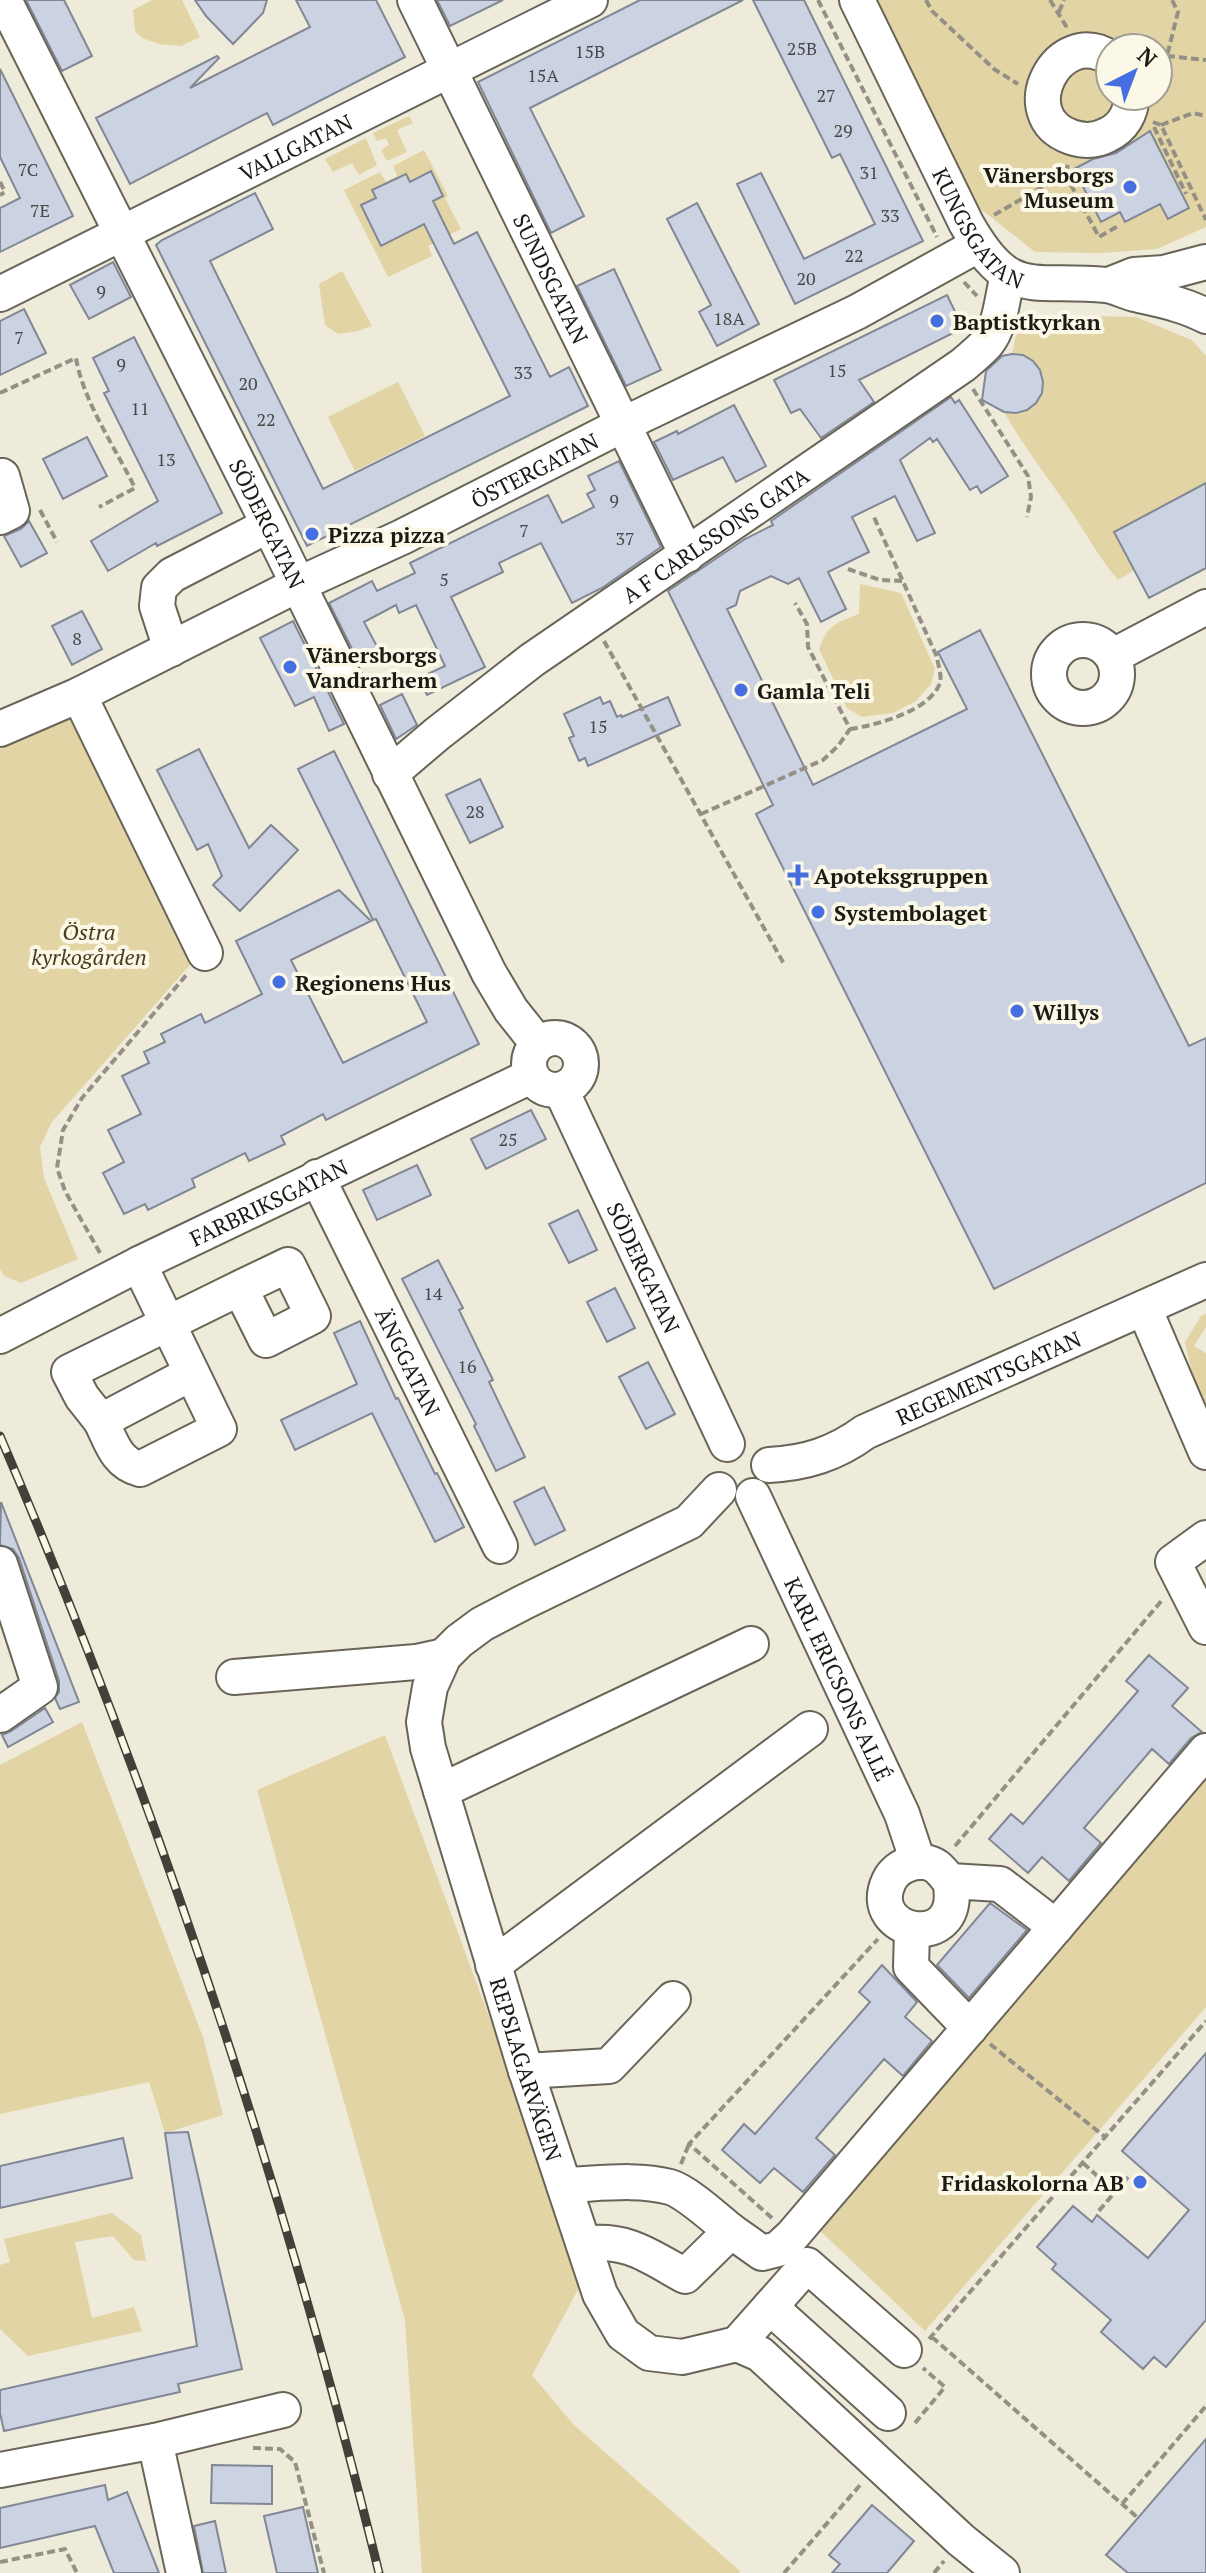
<svg xmlns="http://www.w3.org/2000/svg" width="1206" height="2573" font-family="'PT Serif',serif">
<rect width="100%" height="100%" fill="#efebdb"/>
<!-- green -->
<path fill="#e2d4a4" fill-rule="evenodd" d="M152,0H182L200,37L181,46L159,44L142,38L135,31L133,10Z
M876,0H1206V227L1157,249L1101,253L1035,252L978,207ZM1110,48H1158V96H1110Z
M409,116L413,123L397,130L407,152L387,161L381,150L389,145L386,138L377,141L373,133Z
M366,138L377,165L359,175L352,163L333,172L325,159Z
M424,150L448,196L445,198L461,229L428,246L432,256L388,277L344,190L380,172L386,182L397,176L393,166Z
M342,271L372,326L358,331L338,334L325,325L319,284Z
M1059,315L1136,317L1192,340L1206,356V483L1114,531L1135,570L1118,580C1101,560 1089,539 1075,517C1051,482 1025,449 1004,412C1050,417 1058,360 1012,354L1016,335Z
M398,382L425,436L355,471L328,417Z
M860,584L901,593L935,669L931,684L916,701L893,713L862,717L847,708L819,649C828,624 836,623 859,614Z
M76,715L196,958L52,1122L40,1147L44,1178L78,1259L21,1283L4,1276L0,1269V749Z
M1206,1314V1327L1194,1346L1206,1353V1409L1193,1380L1185,1342L1201,1316Z
M82,1722L203,2037L223,2115L165,2133L149,2082L0,2114V1765Z
M385,1735L543,2163L581,2284L532,2375L574,2425L740,2571L739,2573H422L405,2320L257,1790Z
M1206,1774V2007L925,2331L812,2223Z
M112,2213L141,2235L146,2261L134,2260L113,2236L75,2242L92,2318L134,2307L142,2331L28,2356L0,2329V2265L10,2262L4,2239Z"/>
<!-- building -->
<path fill="#cbd2e1" stroke="#818795" stroke-width="2" d="M26,0H64L92,56L62,71Z
M195,0H267L263,13L233,44L206,16Z
M296,0H376L405,57L273,125L267,113L130,184L96,118L217,56L219,58L190,88L310,27Z
M437,0H503L450,26Z
M640,0H743L530,108L584,216L551,233L478,82Z
M753,0H804L923,241L795,304L737,184L761,173L804,259L875,224L840,154L832,158Z
M0,69L73,216L0,252V208L20,198L0,157Z
M1150,131L1189,208L1168,219L1160,204L1125,222L1120,212L1101,222L1074,169L1093,159L1116,153Z
M431,171L443,196L433,201L454,244L477,232L550,377L569,367L588,406L307,546L156,245L162,240L255,193L273,229L210,261L323,489L510,396L424,224L381,246L361,205L376,198L372,190L406,174L410,182Z
M697,203L759,324L717,346L699,312L711,305L667,219Z
M113,262L131,297L89,319L70,285Z
M614,269L661,370L626,386L577,286Z
M947,295L963,328L859,380L874,402L821,438L800,409L791,413L774,380Z
M24,309L46,353L0,375V321Z
M134,337L222,513L157,546L156,543L108,571L91,541L158,501L104,393L109,391L93,358Z
M1012,354L1023,355L1033,361L1040,370L1043,382L1042,393L1036,403L1027,410L1016,413L1004,412L982,400L986,371L1002,356Z
M951,397L955,403L959,400L1008,476L981,493L977,486L970,490L937,439L933,442L930,438L900,460L935,533L917,541L895,496L852,517L869,552L828,572L846,609L821,622L799,578L788,584L771,576L740,591L736,605L727,609L813,785L967,709L938,652L980,630L1189,1046L1206,1038V1183L994,1289L756,814L773,805L668,591L745,539L773,525L771,521Z
M734,405L766,466L736,482L723,457L673,480L654,442L677,431L678,434Z
M87,437L107,476L63,499L43,459Z
M619,461L661,547L602,588L572,603L541,543L499,563L503,572L451,597L485,667L427,695L419,678L445,666L416,605L399,613L396,605L364,622L381,654L360,665L329,603L372,581L377,591L415,573L410,563L548,495L562,523L594,507L587,494L595,490L588,476Z
M1206,483V568L1149,598L1114,532Z
M29,521L47,553L21,567L4,536L21,529Z
M82,611L102,649L72,665L52,626Z
M293,621L344,724L329,731L314,697L295,706L260,638Z
M402,694L417,725L396,739L380,705Z
M600,697L603,704L610,701L617,717L621,715L622,717L668,697L680,725L588,766L585,758L579,761L569,738L574,736L564,714Z
M199,749L249,848L271,825L298,850L240,911L213,885L222,876L208,844L197,850L157,770Z
M334,751L479,1044L326,1120L323,1114L281,1136L285,1144L249,1161L245,1153L192,1179L195,1187L148,1210L145,1204L124,1214L103,1173L124,1162L108,1130L141,1114L122,1076L149,1063L144,1052L165,1042L161,1034L201,1014L205,1023L262,994L236,941L339,890L371,921L291,960L343,1063L427,1022L376,919L373,920L298,769Z
M480,779L503,827L470,843L446,795Z
M531,1110L546,1139L486,1169L471,1139Z
M417,1165L431,1195L377,1220L363,1190Z
M578,1210L597,1250L569,1263L549,1224Z
M438,1260L463,1308L459,1310L493,1380L489,1382L525,1457L496,1471L474,1426L476,1424L402,1279Z
M615,1288L635,1328L607,1342L587,1302Z
M360,1321L396,1399L398,1398L435,1474L437,1473L464,1527L435,1542L372,1413L295,1450L281,1420L357,1384L334,1333Z
M648,1362L675,1414L646,1429L619,1377Z
M544,1487L565,1530L535,1545L514,1502Z
M1,1502L79,1702L60,1709L55,1698L59,1692V1681L19,1558L13,1549L0,1545Z
M1149,1655L1188,1688L1172,1706L1202,1732L1191,1738L1169,1764L1152,1749L1084,1828L1101,1843L1069,1881L1042,1857L1028,1873L989,1839L1011,1814L1023,1824L1138,1691L1126,1681Z
M45,1708L53,1722L8,1747L2,1735L11,1731Z
M990,1903L1027,1930L969,1998L937,1965Z
M882,1965L917,2002L905,2017L932,2041L903,2076L884,2059L816,2138L835,2155L803,2192L774,2168L760,2183L722,2150L744,2124L755,2134L870,2002L859,1992Z
M1206,2053V2320L1166,2367L1154,2357L1143,2369L1101,2332L1111,2320L1052,2269L1056,2264L1037,2247L1073,2206L1092,2222L1097,2215L1148,2258L1189,2210L1122,2151Z
M188,2132L242,2369L178,2384L180,2392L4,2431L0,2413V2390L197,2346L165,2133Z
M123,2138L132,2178L0,2208V2166Z
M1206,2439V2573H1128L1106,2555Z
M212,2465L272,2466V2504L211,2503Z
M105,2485L108,2500L127,2492L159,2573H114L95,2526L0,2548V2508Z
M872,2505L914,2541L887,2573H832L840,2564L829,2555Z
M303,2507L318,2573H277L264,2516Z
M215,2521L226,2573H203L194,2526Z"/>
<g fill="none" stroke-linecap="round" stroke-linejoin="round">
<!-- minor casing -->
<g stroke="#686457" stroke-width="38">
<g id="minor">
<path id="s1" d="M4,0L269,525L489,973L511,1010L538,1044"/>
<path id="s2" d="M415,0L687,555"/>
<path id="s3" d="M857,0L966,223C1010,301 1030,278 1106,285C1116,286 1125,292 1135,294C1160,300 1183,304 1206,316"/>
<path d="M1110,58C1058,24 1011,116 1071,137C1083,141 1096,141 1107,135C1123,128 1131,113 1132,96"/>
<path d="M1109,285L1134,275L1164,273L1206,262"/>
<path id="s4" d="M0,294L590,0"/>
<path d="M0,517L12,511L2,476"/>
<circle cx="1083" cy="674" r="34"/>
<path d="M171,649L157,606L159,588L172,575L269,525"/>
<path d="M1113,656L1206,607"/>
<path d="M79,695L205,953"/>
<path id="s5" d="M0,729L79,695L297,585L402,537L624,424L857,312L978,245"/>
<path id="s6" d="M390,774L437,734L532,660L963,365C971,358 980,351 987,343C1001,326 1002,297 1008,275"/>
<circle cx="555" cy="1064" r="26"/>
<path id="s7" d="M561,1090L727,1444"/>
<path id="s8" d="M317,1177L500,1546"/>
<path d="M139,1264L219,1429L140,1469C116,1463 111,1441 101,1421L192,1373"/>
<path d="M1144,1308L1206,1452"/>
<path id="s9" d="M0,1336L139,1264L531,1076"/>
<path d="M101,1421L82,1397L69,1372L240,1288L266,1340L313,1316L288,1265L240,1288"/>
<path id="s10" d="M769,1465C806,1463 835,1454 865,1432L1206,1280"/>
<path id="s11" d="M719,1490L689,1522L524,1602L482,1624L459,1641L444,1656L430,1687L424,1722L428,1748L526,2071L600,2294L623,2334L649,2353L682,2357L737,2344L760,2354L961,2540L1002,2573"/>
<path id="s12" d="M753,1496L902,1814L918,1862"/>
<path d="M1206,1538L1173,1562L1206,1627"/>
<path d="M0,1564L40,1687L0,1715"/>
<path d="M234,1677L416,1662L444,1656"/>
<path d="M441,1791L751,1644"/>
<path d="M950,1881C966,1955 863,1935 889,1881C897,1864 922,1856 937,1867C942,1871 946,1877 950,1881L1000,1884L1056,1927"/>
<path d="M912,1930L911,1967L970,2028"/>
<path d="M493,1965L810,1729"/>
<path d="M526,2071L609,2066L673,1999"/>
<path d="M564,2185C597,2184 637,2178 670,2187C687,2192 716,2219 731,2231L685,2276C649,2256 627,2238 584,2244"/>
<path d="M731,2231L762,2253L778,2249L792,2236L1206,1751"/>
<path d="M770,2307L888,2413"/>
<path d="M737,2344L807,2265L904,2350"/>
<path d="M155,2441L184,2573"/>
<path d="M0,2470L155,2441L283,2410"/>
</g>
</g>
<!-- path -->
<path stroke="#949085" stroke-width="4" stroke-dasharray="8 4" stroke-linecap="butt" d="M818,0L937,237
M926,0L932,11L994,69L1018,84
M1050,0L1066,26V29
M1059,12L1064,0
M1167,56L1206,60
M1158,59L1167,56L1178,12L1172,0
M1153,122L1161,125L1206,220
M1161,125L1193,113L1206,116
M1154,127L1186,194
M1065,174L1099,237L1118,226
M0,182L5,192L0,195
M994,215L1065,174L1068,165
M964,282L977,296
M973,389L1028,476L1031,497L1027,517
M0,393L76,358C83,401 116,449 135,488L99,507
M40,510L57,542
M848,569L880,580L904,581
M604,641L784,964
M850,729C877,725 930,711 940,683C942,675 938,665 937,657L873,515
M701,814L823,760L838,746L850,729L808,647L807,624L795,603
M100,1253L65,1191L57,1168L63,1130L82,1098L188,973
M955,1846L1163,1599
M990,2044L1105,2137
M1083,2163L1115,2192L1097,2213
M681,2164L689,2144
M1115,2192L1128,2177
M772,2218L689,2144L878,1939
M932,2337L1138,2518
M929,2339L1206,2021
M915,2423L945,2387L923,2368
M253,2448L280,2449L295,2462L324,2573
M1122,2504L1206,2406
M0,2562L65,2549L77,2573
M784,2573L861,2484
M934,2573L944,2561"/>
<!-- minor -->
<use href="#minor" stroke="#fff" stroke-width="34"/>
<!-- rail casing -->
<g stroke="#434039" stroke-width="9">
<path id="rail" d="M0,1436C157,1803 284,2185 379,2573"/>
</g>
<!-- rail -->
<use href="#rail" stroke="#fcf8e8" stroke-width="6" stroke-dasharray="18" stroke-linecap="butt"/>
</g>
<!-- markers -->
<g fill="#456ee0" stroke="#fcf8e8" stroke-width="3">
<circle cx="1130" cy="187" r="8"/>
<circle cx="937" cy="321" r="8"/>
<circle cx="312" cy="534" r="8"/>
<circle cx="290" cy="667" r="8"/>
<circle cx="741" cy="690" r="8"/>
<path d="M794 863h8v8h8v8h-8v8h-8v-8h-8v-8h8z"/>
<circle cx="818" cy="912" r="8"/>
<circle cx="279" cy="982" r="8"/>
<circle cx="1017" cy="1011" r="8"/>
<circle cx="1140" cy="2182" r="8"/>
</g>
<g text-anchor="middle" dominant-baseline="central" stroke-width="8" stroke-linejoin="round" paint-order="stroke">
<!-- number labels -->
<g font-size="18" fill="#484848">
<text x="802" y="48">25B</text>
<text x="590" y="51">15B</text>
<text x="543" y="75">15A</text>
<text x="826" y="95">27</text>
<text x="843" y="130">29</text>
<text x="28" y="169">7C</text>
<text x="869" y="172">31</text>
<text x="40" y="210">7E</text>
<text x="890" y="215">33</text>
<text x="854" y="255">22</text>
<text x="806" y="278">20</text>
<text x="101" y="291">9</text>
<text x="729" y="318">18A</text>
<text x="19" y="337">7</text>
<text x="121" y="364">9</text>
<text x="837" y="370">15</text>
<text x="523" y="372">33</text>
<text x="248" y="383">20</text>
<text x="140" y="408">11</text>
<text x="266" y="419">22</text>
<text x="166" y="459">13</text>
<text x="614" y="500">9</text>
<text x="524" y="530">7</text>
<text x="625" y="538">37</text>
<text x="444" y="579">5</text>
<text x="77" y="638">8</text>
<text x="598" y="726">15</text>
<text x="475" y="811">28</text>
<text x="508" y="1139">25</text>
<text x="433" y="1293">14</text>
<text x="467" y="1366">16</text>
</g>
<!-- street labels -->
<g font-size="22" fill="#1c1a15" stroke="#fcf8e8">
<text stroke="none"><textPath href="#s4" startOffset="330">VALLGATAN</textPath></text>
<text stroke="none"><textPath href="#s3" startOffset="260">KUNGSGATAN</textPath></text>
<text stroke="none"><textPath href="#s2" startOffset="310">SUNDSGATAN</textPath></text>
<text stroke="none"><textPath href="#s5" startOffset="594">ÖSTERGATAN</textPath></text>
<text stroke="none"><textPath href="#s1" startOffset="586">SÖDERGATAN</textPath></text>
<text stroke="none"><textPath href="#s6" startOffset="404">A F CARLSSONS GATA</textPath></text>
<text stroke="none"><textPath href="#s9" startOffset="300">FARBRIKSGATAN</textPath></text>
<text stroke="none"><textPath href="#s7" startOffset="196">SÖDERGATAN</textPath></text>
<text stroke="none"><textPath href="#s8" startOffset="206">ÄNGGATAN</textPath></text>
<text stroke="none"><textPath href="#s10" startOffset="238">REGEMENTSGATAN</textPath></text>
<text stroke="none"><textPath href="#s12" startOffset="202">KARL ERICSONS ALLÉ</textPath></text>
<text stroke="none"><textPath href="#s11" startOffset="756">REPSLAGARVÄGEN</textPath></text>
</g>
<!-- poi labels -->
<g font-size="22" font-weight="bold" fill="#1c1a15" stroke="#fcf8e8" text-anchor="start">
<text x="1114" y="174" text-anchor="end">Vänersborgs<tspan x="1114" dy="25">Museum</tspan></text>
<text x="953" y="321">Baptistkyrkan</text>
<text x="328" y="534">Pizza pizza</text>
<text x="306" y="654">Vänersborgs<tspan x="306" dy="25">Vandrarhem</tspan></text>
<text x="757" y="690">Gamla Teli</text>
<text x="814" y="875">Apoteksgruppen</text>
<text x="834" y="912">Systembolaget</text>
<text x="295" y="982">Regionens Hus</text>
<text x="1033" y="1011">Willys</text>
<text x="1124" y="2182" text-anchor="end">Fridaskolorna AB</text>
</g>
<!-- park labels -->
<g font-size="22" font-style="italic" fill="#483e1a" stroke="#fcf8e8">
<text x="89" y="931">Östra<tspan x="89" dy="25">kyrkogården</tspan></text>
</g>
</g>
<!-- north arrow -->
<g transform="translate(1134 72) rotate(42)"><circle r="38" fill="#fcf8e8" stroke="#a29f94" stroke-width="2"/>
<path d="M0-6L14 30L0 20L-14 30Z" fill="#456ee0"/>
<text y="-12" font-size="22" font-weight="bold" text-anchor="middle" fill="#1c1a15">N</text>
</g>
</svg>
